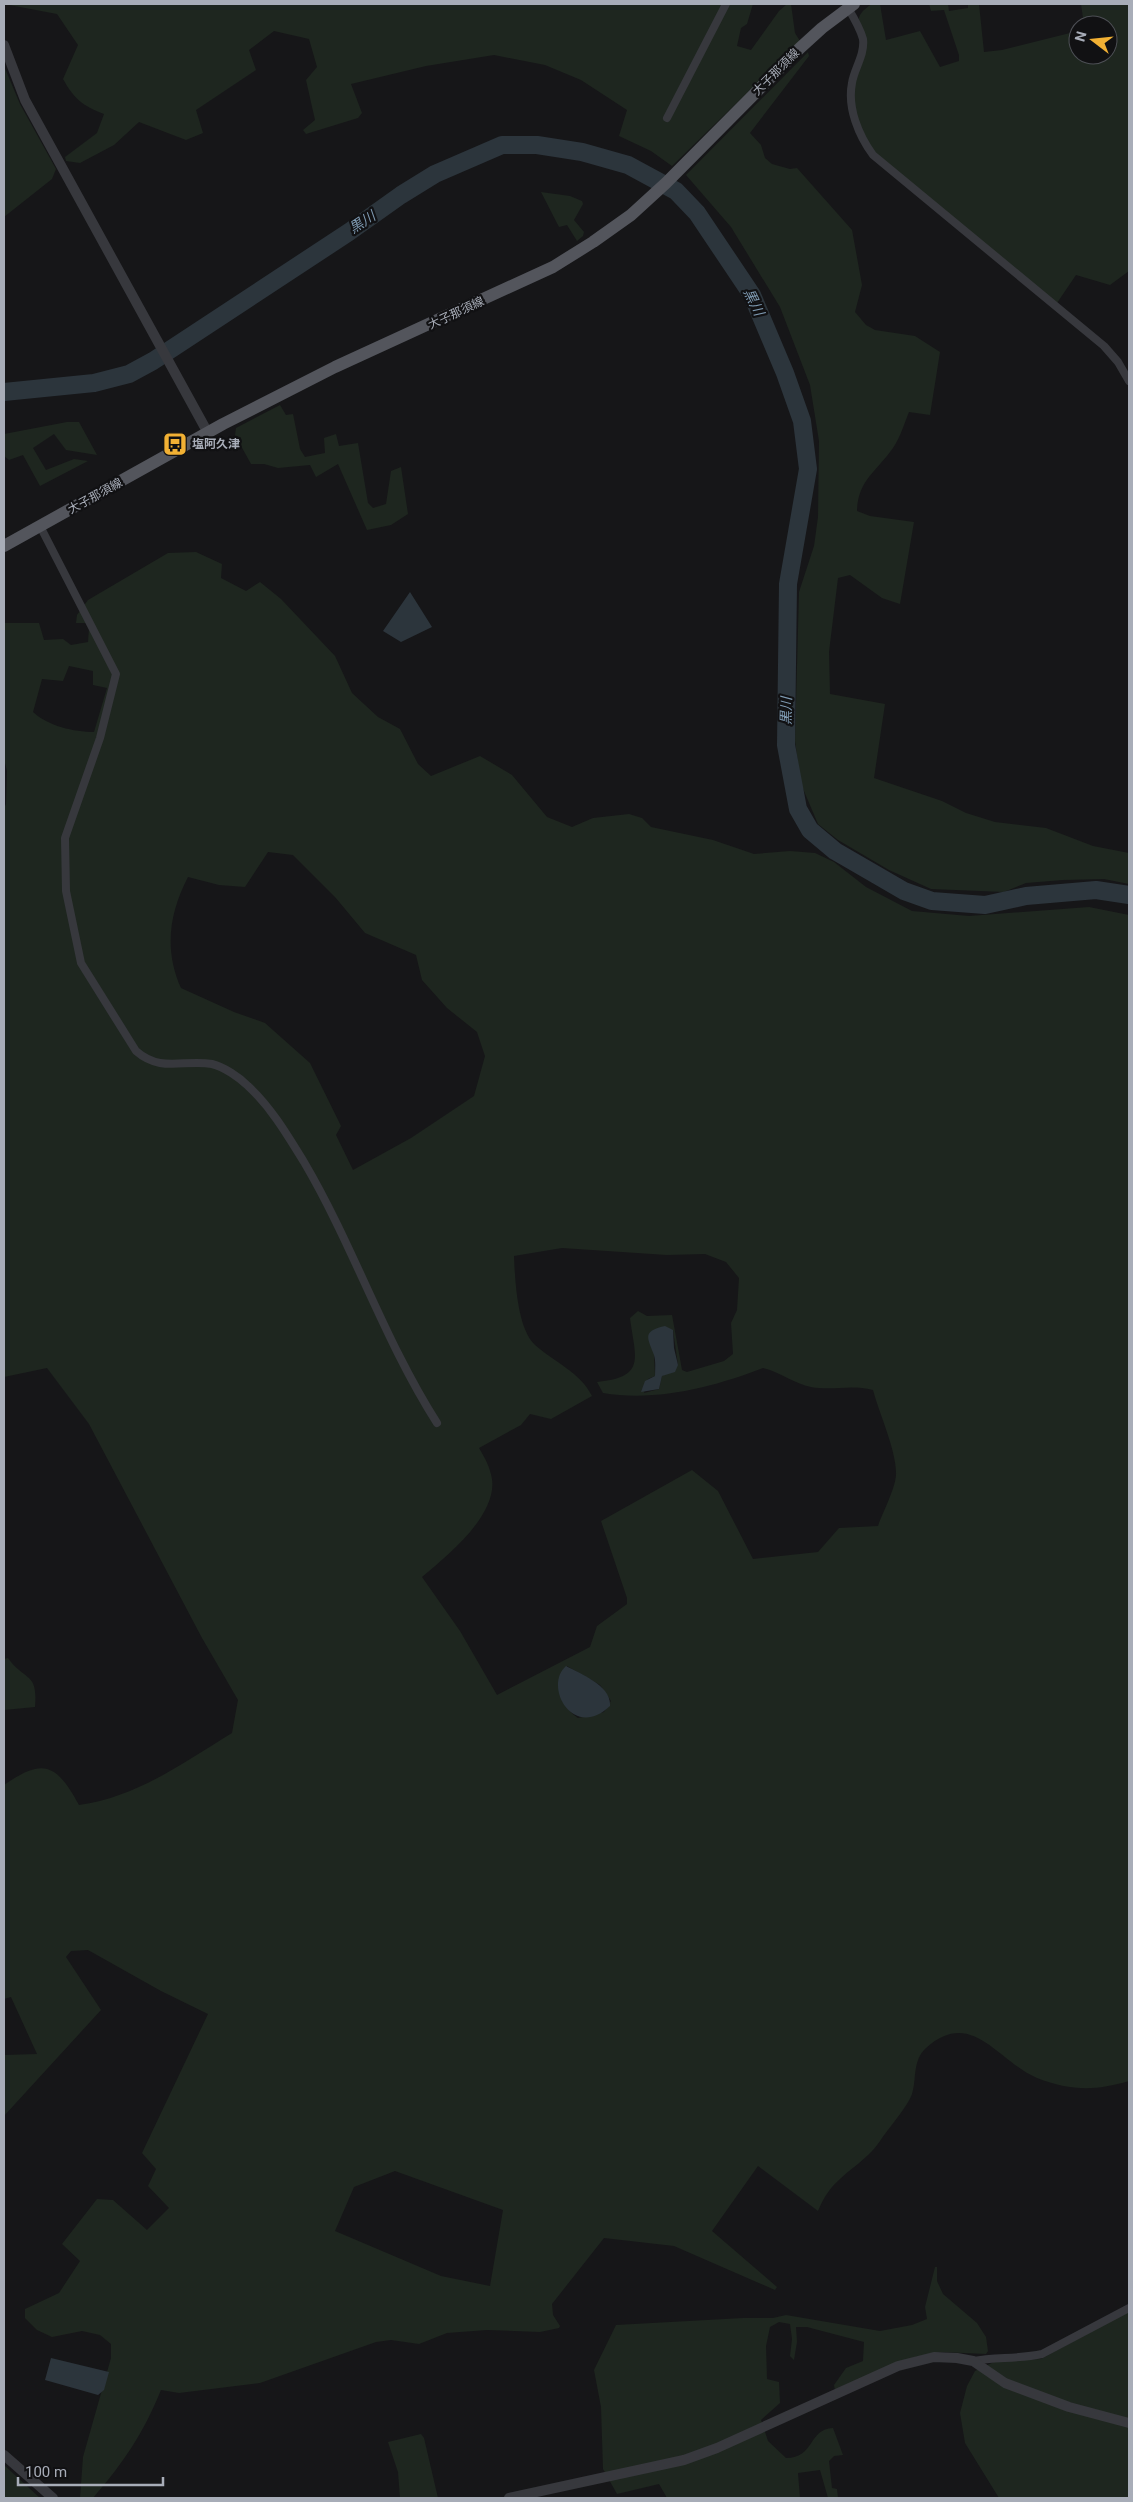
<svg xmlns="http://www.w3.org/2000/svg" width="1133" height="2502" font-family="Roboto,'Noto Sans JP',sans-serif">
<rect width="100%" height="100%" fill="#161618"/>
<!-- green -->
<path fill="#1e261f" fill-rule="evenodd" d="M4,4H753L747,24L741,28L737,46L751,50L779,11L787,4H791L795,33L800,41L672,166L651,151L619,136L627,110L581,80L545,65L494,55L426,66L351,84L362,113L358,118L306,134L303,130L315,120L306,80L317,67L309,39L274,31L249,50L256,70L196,110L203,133L186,140L139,122L114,145L80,163L66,161L65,157L97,133L104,114C83,106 74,99 63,79L78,45L57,14Z
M872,4H880L886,40L920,31L940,67L959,61V55L944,10L931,11L929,4H948L949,11L968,8V4H979L984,52L1002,50L1078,31V55H1108V25H1084L1081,4H1129V271L1110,285L1076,275L1057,303L874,154C861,136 848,106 854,82C857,72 866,60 865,50C863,27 848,19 872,4Z
M808,52L809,56L750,133L761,145L765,158L772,164L790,169L797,168L852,230L862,285L855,312L866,325L875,330L915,336L940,352L930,415L909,412C904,424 901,436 893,448C877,471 858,480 857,511L870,516L914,522L900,604L882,598L850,575L838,578L829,652L830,694L885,704L874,778L942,801L966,813L995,822L1046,828L1093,846L1129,853V884L1104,879L1063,880L1026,883L1004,892L931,889L889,870L838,840L818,824L801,784L795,741L799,592L814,546L818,517L819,441L810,385L780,307L731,227L686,175Z
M4,66L20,104L56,169L52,179L4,217Z
M541,192L570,196L582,201L583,204L574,220L584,232L583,236L577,241L567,225L559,227Z
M280,405L286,415L293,414L300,449L305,457L325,453L324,438L336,434L339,446L358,443L368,503L373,508L386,504L391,471L401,467L408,514L391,525L367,530L338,464L316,477L310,465L278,468L264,464H251L235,435L236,428Z
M67,422H79L97,455L66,450L54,434L33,448L46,470L74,459L88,461L40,486L23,455L9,460L4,456V434Z
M196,552L222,564L221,578L246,591L260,582L281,599L335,656L352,693L378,717L400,729L418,764L431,776L480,756L512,775L547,817L572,827L593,818L629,814L642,818L651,827L713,840L754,854L790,851L815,853L834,862L866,887L912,911L969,916L1089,907L1129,915V2081C1095,2091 1071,2091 1037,2078C998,2062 972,2007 926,2048C912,2061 917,2079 912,2094C908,2106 888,2129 880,2141C866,2162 843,2172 829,2191C824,2197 821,2204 818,2211L758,2166L712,2231L777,2287L775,2290L674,2246L604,2238L552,2304L553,2315L560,2326L559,2328L540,2332L487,2330L447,2333L419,2344L391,2340L376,2342L260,2383L179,2393L161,2390C143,2434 124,2462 93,2498H80L83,2457L111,2358V2344L100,2335L82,2331L52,2337L37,2330L25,2318V2309L59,2293L80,2261L62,2244L97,2199L113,2200L147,2230L169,2208L148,2186L156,2169L142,2153L208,2014L161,1991L88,1950L71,1951L66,1957L101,2010L4,2116V2055L37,2054L11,1997L4,1999V1785C43,1758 56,1763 79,1805C137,1797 183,1763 232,1733L238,1700L202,1638L89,1424L47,1368L4,1377V808L6,804L7,771L4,759V623H39L44,640L63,639L71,645L88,642L89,628L87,623H76L77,615L88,600L168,553ZM69,666L93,671V685L107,688L94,732C74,732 48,726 33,712L42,679L63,681ZM268,852L293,855L335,897L365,933L416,955L422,980L447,1008L477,1032L485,1056L474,1096L411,1138L353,1170L336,1135L341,1126L310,1063L265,1023L234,1012L181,988C164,950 169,914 188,877L219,885L245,887ZM562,1248L667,1255L705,1254L726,1262L739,1278L737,1310L731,1323L733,1354L724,1361L687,1372L682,1370L672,1315L647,1316L638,1311L630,1318C635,1358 647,1377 597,1382L603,1393C656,1402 714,1387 763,1368C780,1372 795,1384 811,1387C834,1391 850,1384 873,1390C879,1413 897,1452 896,1475C895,1489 883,1512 878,1526L839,1528L818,1552L753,1559L718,1491L692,1470L601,1521L627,1598V1604L597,1626L590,1647L497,1695L460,1631L422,1577C447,1556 497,1516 492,1479C490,1467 485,1458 479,1448L521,1425L530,1414L551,1419L592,1396C580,1372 554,1362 535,1345C517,1328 515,1279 514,1256ZM673,1330L678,1365L662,1376L659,1389L644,1393L648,1379L655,1376L654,1354ZM567,1666L600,1685L611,1701L604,1712L578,1718C556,1703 564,1690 567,1666ZM395,2171L503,2210L490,2286L441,2276L335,2231L354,2187Z
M8,1658C25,1682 38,1671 35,1707L4,1710V1659Z
M935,2267H937V2281L943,2294L977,2323L986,2337L988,2351L986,2354L942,2352L915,2357L835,2390L834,2385L846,2368L863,2361L864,2342L807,2327H796L797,2342L794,2360L790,2356L792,2339L790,2324L779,2322L770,2327L766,2346L767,2379L779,2382L780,2403L761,2420L768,2441L786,2458C815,2458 808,2429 833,2428L843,2455L834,2456L829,2461L832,2488L837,2489L838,2498H828L820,2470L798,2473L800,2498H667L659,2484L617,2494L603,2469L601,2407L594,2370L616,2325L743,2318H773L786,2315L880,2331L912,2325L927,2319L925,2307Z
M1129,2311V2498H999L965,2443L960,2413L967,2386L975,2371L994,2362L1041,2359Z
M421,2434L424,2438L438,2498H400L398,2472L388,2442Z
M4,2465L40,2498H4Z"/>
<!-- water -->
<path fill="#2c353c" d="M410,592L432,627L401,642L383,631Z
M665,1326L673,1330L674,1348L678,1365L675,1372L662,1376L659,1389L641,1392L645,1381L655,1376C655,1369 656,1362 654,1355C648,1339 641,1331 665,1326Z
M566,1666C581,1674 612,1686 610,1706C573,1741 543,1686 566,1666Z
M51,2358L109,2372L104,2390L98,2395L45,2380Z"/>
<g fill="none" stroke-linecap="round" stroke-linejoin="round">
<!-- river -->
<path stroke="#2c353c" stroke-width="18" d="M4,392L94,383L129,374L153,361L349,232L401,195L435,174L502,145H537L582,152L628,165L676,191L697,213L752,295L785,373L802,421L808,469L788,584L786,745L798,809L810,830L835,851L873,873L904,891L932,901L985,905L1026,896L1096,890L1129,895"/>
<!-- minor -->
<path stroke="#37383d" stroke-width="8" d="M848,8C854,18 860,28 863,39C865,55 854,69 852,83C847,108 859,136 873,155L1104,346L1118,362L1129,381
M667,118L726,4
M40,526L116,674L100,738L65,838L66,891L81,963L136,1051C161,1073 184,1059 212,1064C224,1067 239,1077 248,1086C271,1107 288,1136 304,1162C354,1247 384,1340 437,1423
M973,2361C996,2357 1019,2359 1042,2354L1129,2308"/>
<!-- tertiary -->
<path stroke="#37383d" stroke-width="10" d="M4,45L25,100L208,433
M4,2455L53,2498
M509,2498L684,2460L717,2448L898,2366L934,2357L957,2358L973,2361L1005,2383L1069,2407L1129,2423"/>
<!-- primary -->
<path stroke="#53555c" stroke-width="12" d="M4,546L223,424L335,367L553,267L593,242L631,215L666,183L800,48L822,28L854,4"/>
</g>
<!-- icons -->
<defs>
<g id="bus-square" transform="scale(1.25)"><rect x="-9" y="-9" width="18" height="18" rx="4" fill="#f2b134" stroke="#111113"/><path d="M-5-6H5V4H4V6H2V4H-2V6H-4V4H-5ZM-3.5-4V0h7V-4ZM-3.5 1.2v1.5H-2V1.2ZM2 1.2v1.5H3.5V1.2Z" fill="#111"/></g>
</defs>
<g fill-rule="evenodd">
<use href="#bus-square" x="175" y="444"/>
</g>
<g text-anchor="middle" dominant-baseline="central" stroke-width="4.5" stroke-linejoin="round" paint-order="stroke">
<!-- street labels -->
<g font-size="12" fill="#a8adb8" stroke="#111113">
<text transform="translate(776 72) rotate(-45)">大子那須線</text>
<text transform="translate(456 313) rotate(-25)">大子那須線</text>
<text transform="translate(95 496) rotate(-29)">大子那須線</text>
</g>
<!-- poi labels -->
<g font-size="12" font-weight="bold" fill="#a8adb8" stroke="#111113" text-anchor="start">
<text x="192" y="444">塩阿久津</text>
</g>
<!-- water labels -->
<g font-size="14" font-style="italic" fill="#7f9bb3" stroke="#111113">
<text transform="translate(362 222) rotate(-33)">黒川</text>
<text transform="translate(754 302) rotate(64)">黒川</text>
<text transform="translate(786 711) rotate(-89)">黒川</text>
</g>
</g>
<!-- border -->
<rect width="1133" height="2502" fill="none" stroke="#a8adb8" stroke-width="10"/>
<!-- north arrow -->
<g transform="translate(1093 40) rotate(286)"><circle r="24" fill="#111113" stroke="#4d4f55"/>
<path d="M0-4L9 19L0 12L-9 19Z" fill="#f2b134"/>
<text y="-8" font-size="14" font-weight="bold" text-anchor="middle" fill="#a8adb8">N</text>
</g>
<!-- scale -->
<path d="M18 2477v8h145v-8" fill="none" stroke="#a8adb8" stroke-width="2.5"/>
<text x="25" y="2477" font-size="15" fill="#a8adb8" stroke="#111113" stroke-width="4" paint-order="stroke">100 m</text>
</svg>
